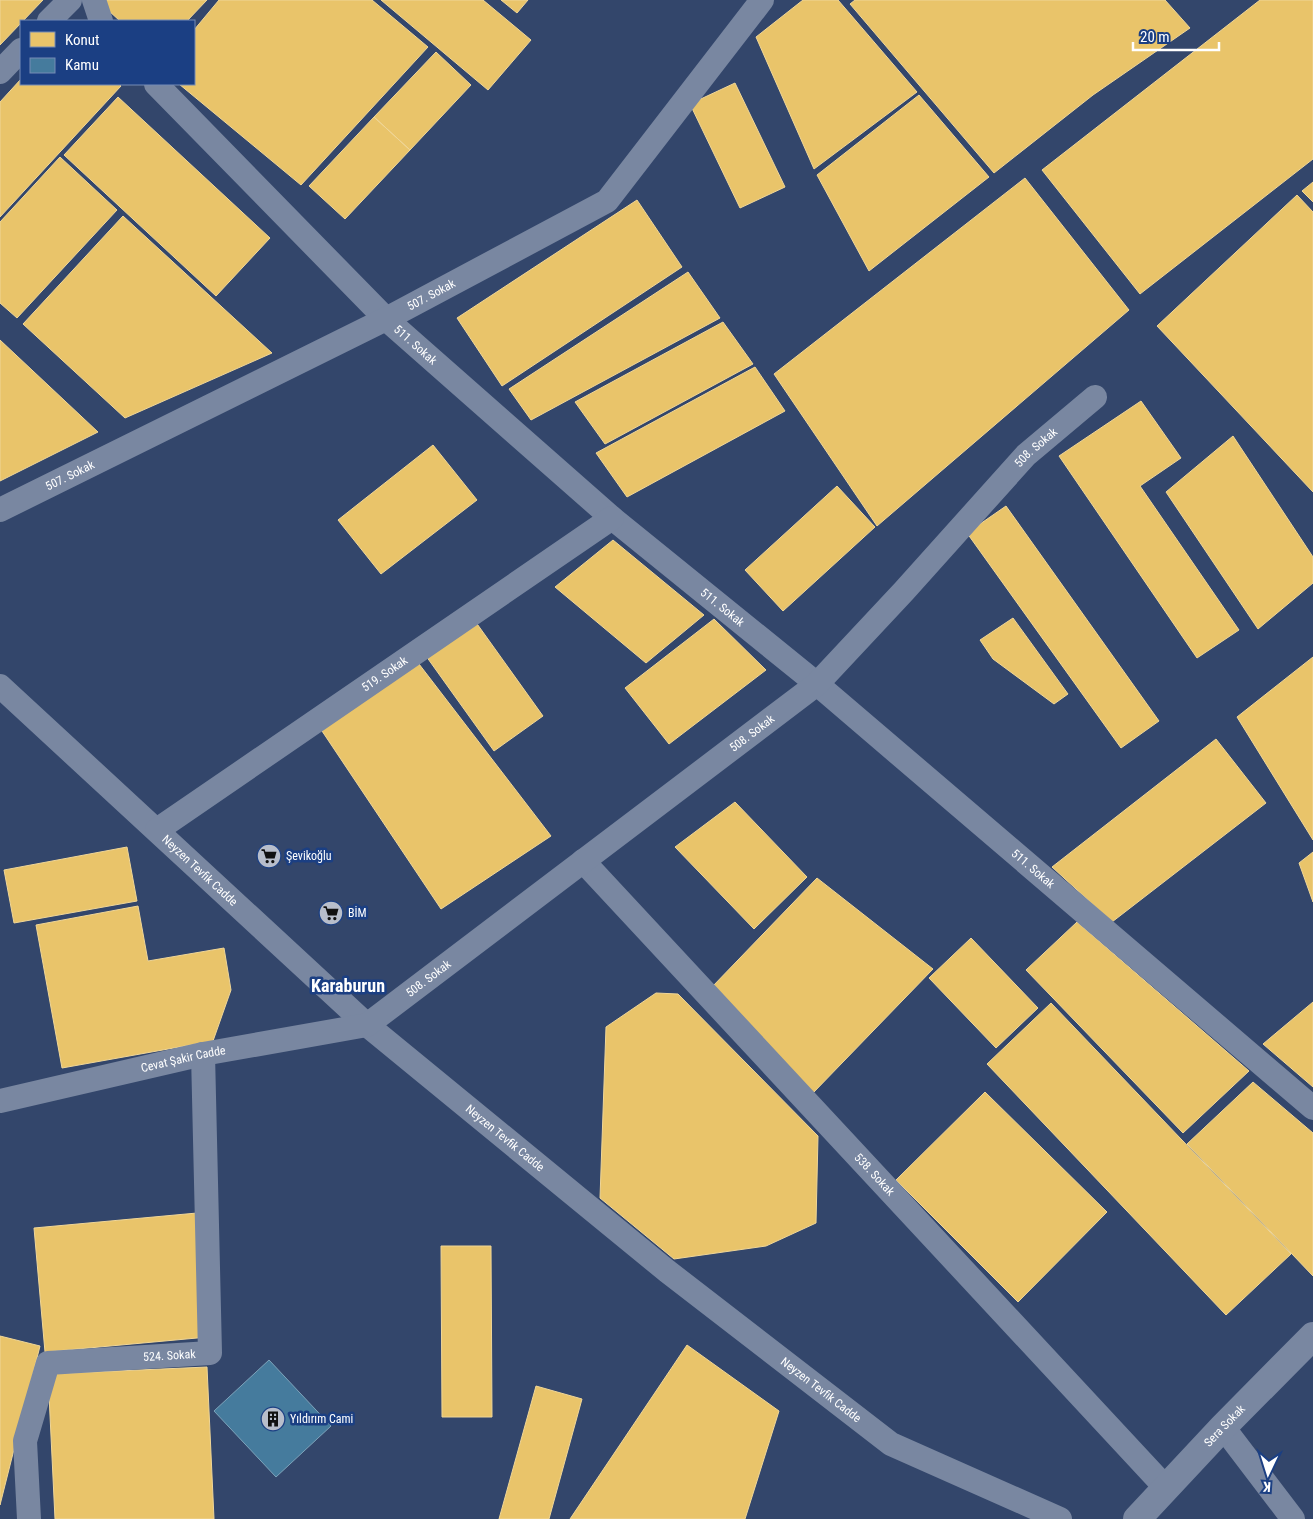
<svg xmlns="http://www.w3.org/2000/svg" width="1313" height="1519" font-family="'Roboto Condensed',sans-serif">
<rect width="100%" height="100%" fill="#33466b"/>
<!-- homes -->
<path fill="#e9c46a" stroke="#f0d697" d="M0,0H43L0,45Z
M97,0H207L187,21H120Z
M219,0H372L428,47L301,185L179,84H194V30Z
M381,0H483L531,40L488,90Z
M501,0H528L517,13Z
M803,0H838L917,92L814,169L756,37Z
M855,0H1165L1190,28L1093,95L994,173L850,4Z
M1260,0H1313V159L1140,294L1042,170Z
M436,52L471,85L410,150L374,117Z
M21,79V84H119L121,86L0,217V102Z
M735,83L785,187L740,208L690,104Z
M919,95L989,177L869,271L817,175Z
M118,97L270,238L216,296L64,155Z
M374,117L410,150L345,219L309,186Z
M60,157L117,210L17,318L0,303V222Z
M1025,178L1129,310L877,526L774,374Z
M1313,182V202L1302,191Z
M1297,195L1313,212V492L1157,326Z
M637,200L682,267L502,386L457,318Z
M123,216L272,353L125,418L23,324Z
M688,272L720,318L531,420L509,389Z
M723,322L753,364L605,444L575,402Z
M0,340L98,432L0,481Z
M755,367L785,411L627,497L596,453Z
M1141,401L1181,458L1140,486L1239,630L1197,658L1059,456Z
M1233,436L1313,557V583L1258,629L1166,492Z
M433,445L477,500L381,574L338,520Z
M837,486L875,527L783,611L745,570Z
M1006,506L1159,721L1121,748L967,533Z
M613,540L704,615L646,663L555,587Z
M1013,618L1068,694L1054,704L993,659L980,640Z
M714,619L766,670L669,744L625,688Z
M475,621L543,716L494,751L426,656Z
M1313,657V840L1237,717Z
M419,664L551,836L441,909L320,728Z
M1216,739L1266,803L1112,922L1052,867Z
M735,802L807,877L754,929L675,847Z
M127,847L137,901L14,923L4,870Z
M1313,852V902L1299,863Z
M817,878L933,969L813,1093L712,987Z
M138,906L148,961L224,948L231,990L213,1041L62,1068L36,925Z
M1077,922L1249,1071L1183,1133L1026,970Z
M971,938L1038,1008L996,1048L929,978Z
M656,993L678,994L818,1136L816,1223L766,1246L674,1259L600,1198L606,1027Z
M1313,1002V1087L1263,1044Z
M1051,1003L1291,1254L1226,1315L987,1064Z
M1253,1082L1313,1133V1276L1187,1144Z
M985,1092L1107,1212L1018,1302L896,1180Z
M197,1213L208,1337L45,1352L34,1228Z
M441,1246H491L492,1417H442Z
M0,1336L40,1346L0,1505Z
M687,1345L779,1411L745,1519H570Z
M207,1367L214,1519H55L48,1374Z
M536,1386L582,1399L549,1519H499Z"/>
<!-- public -->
<path fill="#457b9d" stroke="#7da3ba" d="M269,1360L331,1426L276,1477L214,1411Z"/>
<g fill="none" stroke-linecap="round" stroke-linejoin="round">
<!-- minor -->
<g stroke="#7987a1" stroke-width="24">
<path d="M94,0L101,21"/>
<path d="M49,21L70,0"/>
<path d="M0,72L21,50"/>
<path id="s1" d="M156,84L386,319L612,518L817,684L1313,1108"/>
<path id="s2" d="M0,510L386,319L607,201L762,0"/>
<path id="s3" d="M0,686L367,1025L667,1271L891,1444L1060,1519"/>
<path id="s4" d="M157,830L612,518"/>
<path id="s5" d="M583,861L1166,1488"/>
<path id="s6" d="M0,1101L203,1054L367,1025L817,684L904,591L1026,455L1095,397"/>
<path d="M1223,1427L1293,1519"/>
<path id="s7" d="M29,1519L25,1441L48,1363L210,1353L203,1054"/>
</g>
<!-- tertiary -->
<path stroke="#7987a1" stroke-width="28" id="s8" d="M1137,1519L1223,1427L1313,1336"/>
</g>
<!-- icons -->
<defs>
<g id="supermarket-disc" transform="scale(1.25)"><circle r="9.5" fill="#b8becb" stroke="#1b3f83"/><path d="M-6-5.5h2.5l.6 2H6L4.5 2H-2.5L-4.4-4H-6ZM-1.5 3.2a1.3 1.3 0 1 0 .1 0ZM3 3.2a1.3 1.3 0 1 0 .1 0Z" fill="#111"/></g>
<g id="building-disc" transform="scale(1.25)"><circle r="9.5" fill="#b8becb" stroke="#1b3f83"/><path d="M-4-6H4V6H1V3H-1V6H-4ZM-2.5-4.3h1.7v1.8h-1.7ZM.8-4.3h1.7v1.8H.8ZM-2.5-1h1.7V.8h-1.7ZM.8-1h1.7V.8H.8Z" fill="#111"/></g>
</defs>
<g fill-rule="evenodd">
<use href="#supermarket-disc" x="269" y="856"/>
<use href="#supermarket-disc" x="331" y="913"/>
<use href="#building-disc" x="273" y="1419"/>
</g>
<g text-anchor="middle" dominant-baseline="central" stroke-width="5" stroke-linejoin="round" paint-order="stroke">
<!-- street labels -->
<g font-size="12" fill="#fff" stroke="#1b3f83">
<text stroke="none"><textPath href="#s2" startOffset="482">507. Sokak</textPath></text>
<text stroke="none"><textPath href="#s1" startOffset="368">511. Sokak</textPath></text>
<text stroke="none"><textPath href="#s6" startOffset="1262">508. Sokak</textPath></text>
<text stroke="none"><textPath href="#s2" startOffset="78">507. Sokak</textPath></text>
<text stroke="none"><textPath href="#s1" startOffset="772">511. Sokak</textPath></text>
<text stroke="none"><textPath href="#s4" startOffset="276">519. Sokak</textPath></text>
<text stroke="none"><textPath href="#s6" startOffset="858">508. Sokak</textPath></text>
<text stroke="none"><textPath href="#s1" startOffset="1178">511. Sokak</textPath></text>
<text stroke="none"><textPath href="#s3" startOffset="272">Neyzen Tevfik Cadde</textPath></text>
<text stroke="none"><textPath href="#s6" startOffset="452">508. Sokak</textPath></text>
<text stroke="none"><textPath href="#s6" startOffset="188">Cevat Şakir Cadde</textPath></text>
<text stroke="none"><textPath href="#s3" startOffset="678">Neyzen Tevfik Cadde</textPath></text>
<text stroke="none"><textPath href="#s5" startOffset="428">538. Sokak</textPath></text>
<text stroke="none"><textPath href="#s7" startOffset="281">524. Sokak</textPath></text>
<text stroke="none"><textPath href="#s3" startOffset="1082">Neyzen Tevfik Cadde</textPath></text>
<text stroke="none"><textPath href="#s8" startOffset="128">Sera Sokak</textPath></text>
</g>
<!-- poi labels -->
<g font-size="12" fill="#fff" stroke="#1b3f83" text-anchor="start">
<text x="286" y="856">Şevikoğlu</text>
<text x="348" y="913">BİM</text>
<text x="290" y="1419">Yıldırım Cami</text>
</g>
<!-- district labels -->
<g font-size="18" font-weight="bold" fill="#fff" stroke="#1b3f83">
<text x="348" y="985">Karaburun</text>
</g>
</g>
<!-- legend -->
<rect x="20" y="20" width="175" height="65" fill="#1b3f83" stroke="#768cb5"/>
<rect x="30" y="32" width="25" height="15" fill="#e9c46a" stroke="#768cb5"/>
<text x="65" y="45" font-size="15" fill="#ffffff">Konut</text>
<rect x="30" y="58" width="25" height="15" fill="#457b9d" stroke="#768cb5"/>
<text x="65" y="70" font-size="15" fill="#ffffff">Kamu</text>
<!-- north arrow -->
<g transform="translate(1268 1474) rotate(184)" stroke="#1b3f83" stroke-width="4" paint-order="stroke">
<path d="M0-4L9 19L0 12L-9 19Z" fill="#ffffff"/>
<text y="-8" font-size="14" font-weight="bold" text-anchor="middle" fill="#ffffff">K</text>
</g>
<!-- scale -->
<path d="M1133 42v8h86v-8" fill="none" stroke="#ffffff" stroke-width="2.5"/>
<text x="1140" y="42" font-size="15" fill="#ffffff" stroke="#1b3f83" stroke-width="4" paint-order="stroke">20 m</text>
</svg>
